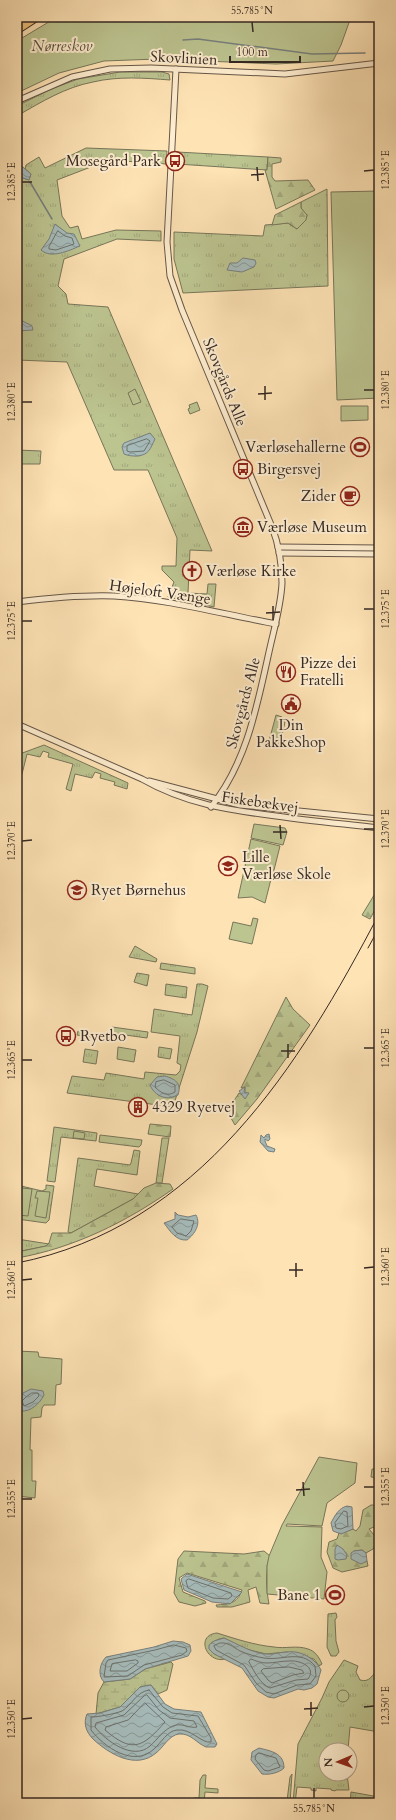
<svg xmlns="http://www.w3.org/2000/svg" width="396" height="1820" font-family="Cardo,serif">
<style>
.grass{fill:url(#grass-tufts);stroke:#78765a}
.forest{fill:url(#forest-firs);stroke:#78765a}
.wetland{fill:url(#wetland-marsh);stroke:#78765a}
.green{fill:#bcc490;stroke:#78765a}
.water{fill:url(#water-waves);stroke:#78807e}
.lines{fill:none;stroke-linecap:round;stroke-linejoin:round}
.shore{stroke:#6d726e;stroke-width:1}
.stream{stroke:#78807e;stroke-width:1.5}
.tertiary-casing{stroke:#665748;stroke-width:7}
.motorway-casing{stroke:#342823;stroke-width:9}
.tertiary{stroke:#feedcf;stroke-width:5}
.motorway{stroke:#efc27a;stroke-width:7}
.tram{stroke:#342823;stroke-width:1}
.ticks{fill:none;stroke:#342823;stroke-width:1.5}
.labels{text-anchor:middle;stroke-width:4;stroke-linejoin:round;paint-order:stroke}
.park-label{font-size:15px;font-style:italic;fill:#564f3e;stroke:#feedcf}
.street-label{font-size:15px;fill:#342823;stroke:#feedcf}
.poi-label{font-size:15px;fill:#342823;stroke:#feedcf;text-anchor:start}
.neatline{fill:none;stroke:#342823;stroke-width:1.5}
.ticks-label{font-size:10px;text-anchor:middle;fill:#342823}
</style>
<defs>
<pattern id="grass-tufts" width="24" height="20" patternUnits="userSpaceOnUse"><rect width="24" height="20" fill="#bcc490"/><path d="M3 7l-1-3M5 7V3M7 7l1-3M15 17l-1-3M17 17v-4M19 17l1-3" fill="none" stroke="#a2a87c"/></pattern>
<pattern id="forest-firs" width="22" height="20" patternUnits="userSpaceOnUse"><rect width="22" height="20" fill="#bcc490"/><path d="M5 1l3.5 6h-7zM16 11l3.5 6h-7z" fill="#a2a87c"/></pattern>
<pattern id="wetland-marsh" width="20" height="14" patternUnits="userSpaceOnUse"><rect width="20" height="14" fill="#bcc490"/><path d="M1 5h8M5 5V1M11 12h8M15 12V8" fill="none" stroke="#a2a87c"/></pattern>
<pattern id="water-waves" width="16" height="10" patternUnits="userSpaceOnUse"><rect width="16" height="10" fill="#a6bbba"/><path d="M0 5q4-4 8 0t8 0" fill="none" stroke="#889897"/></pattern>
</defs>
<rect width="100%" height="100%" fill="#fee3b5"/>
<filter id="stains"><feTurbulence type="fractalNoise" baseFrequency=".005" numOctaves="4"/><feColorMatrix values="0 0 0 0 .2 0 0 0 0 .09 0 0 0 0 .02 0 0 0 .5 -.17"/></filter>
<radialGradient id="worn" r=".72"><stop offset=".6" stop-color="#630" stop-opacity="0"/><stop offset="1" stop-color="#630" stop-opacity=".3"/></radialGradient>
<!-- grass -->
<g class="grass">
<path d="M120 72H162L169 74 170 80C145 78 118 76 93 82 66 87 41 102 17 116V106L51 89 78 79Z"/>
<polygon points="86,148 167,151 166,164 109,160 57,180 62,216 70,228 78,226 82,239 116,230 161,231 161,241 117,239 64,259 58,286 66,294 68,304 108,307 212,551 190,550 188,593 207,594 208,584 216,584 214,607 168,597 174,582 162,570 162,566 176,566 177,538 148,470 114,470 67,362 17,360 17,176 29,180 31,174 25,169 26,165 39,157 45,168"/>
<polygon points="177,152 268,157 267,170 177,164"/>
<polygon points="327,189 328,286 183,293 174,259 174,232 263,236 265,225 288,223 297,229 306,215 301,208 301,202"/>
<polygon points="17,450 41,451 40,464 21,464 19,472 17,473"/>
<polygon points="44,745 128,783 127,789 114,785 115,782 100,778 101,774 95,772 92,778 75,774 71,791 66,789 73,764 48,757 49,753 43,751 40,757 27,754 22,774 17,773 17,755"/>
<polygon points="135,946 157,959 156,962 129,957"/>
<polygon points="161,963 195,968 195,974 160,969"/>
<polygon points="137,973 149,975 147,986 134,982"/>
<polygon points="166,984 187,987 186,998 165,995"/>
<polygon points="197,984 202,984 208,986 197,1032 173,1107 67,1093 72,1076 104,1080 106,1073 144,1079 145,1072 176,1075 180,1071 181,1065 177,1063 180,1036 151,1032 154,1009 192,1015"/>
<polygon points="112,1027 148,1032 147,1038 111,1033"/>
<polygon points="78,1031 104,1034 103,1039 77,1035"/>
<polygon points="118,1047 136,1050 134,1062 117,1059"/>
<polygon points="159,1047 172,1049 170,1059 158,1057"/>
<polygon points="85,1049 98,1051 96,1064 83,1062"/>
<polygon points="54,1127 97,1133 96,1141 61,1137 55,1182 47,1181"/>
<polygon points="100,1135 142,1140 141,1145 139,1147 99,1142"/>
<polygon points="162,1138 169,1138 162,1183 156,1183"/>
<polygon points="134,1150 140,1151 137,1175 97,1169 94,1186 138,1194 133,1199 71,1233 68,1232 78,1158 130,1165 131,1163"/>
<polygon points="17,1185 42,1191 46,1189 46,1185 54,1186 49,1220 46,1223 17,1219"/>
<polygon points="17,1239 49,1244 46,1246 17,1252"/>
<polygon points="336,1613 337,1617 335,1620 336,1641 339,1652 336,1656 331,1656 327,1647 328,1614"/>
<path d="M217 1633C236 1639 254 1645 274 1647 285 1649 297 1645 308 1649 315 1651 319 1657 322 1664L319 1666 314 1659 287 1652 266 1654 242 1648 224 1638 219 1639 211 1643 219 1656 226 1659C206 1664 195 1635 217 1633Z"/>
<path d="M344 1660 358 1666 356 1672 360 1680C371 1683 371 1674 379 1670V1732L350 1727 348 1750H326V1774H347L349 1790H336L335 1791 331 1790V1789L316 1788V1791L311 1790V1788L297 1787 295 1803H293L298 1744 322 1698 329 1682Z"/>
<polygon points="292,1774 290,1803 277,1803 277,1800 287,1801 290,1777"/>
<polygon points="203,1775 206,1775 205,1788 218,1789 218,1793 205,1792 204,1803 194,1803 194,1798 199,1798 200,1780"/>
<polygon points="351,1792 379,1797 379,1801 354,1799 354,1803 350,1803"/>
</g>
<!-- forest -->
<g class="forest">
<polygon points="268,157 281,158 281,162 272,164 272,177 275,181 308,180 315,190 276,209 265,170 267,170"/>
<polygon points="301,202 301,208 307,215 306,220 297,229 288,223 272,225 275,215"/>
<polygon points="379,887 379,902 370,919 362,915"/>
<path d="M286 997 293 1009 310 1025 257 1099 235 1125C223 1105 229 1110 239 1093L242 1095 245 1092V1087L241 1088Z"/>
<polygon points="150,1124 171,1126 170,1137 148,1134"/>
<path d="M156 1183 170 1184 173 1189C126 1222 74 1248 17 1258V1252L46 1246 49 1243 52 1233H71L133 1199 144 1188Z"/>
<polygon points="371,1505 379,1505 379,1528 374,1527 369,1529 379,1541 373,1549 366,1553 362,1550 354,1551 365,1562 367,1561 368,1566 342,1572 333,1568 327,1552 329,1542 337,1539 339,1533 353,1529 356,1531 360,1526 363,1510"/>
<path d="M184 1551 244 1554 264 1551 270 1556C265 1571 266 1588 269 1604L260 1603 256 1587 248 1590 250 1602 232 1607H217L216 1605C229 1604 237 1604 242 1590L187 1573 179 1578 183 1592 205 1601 206 1603 195 1606 179 1602 174 1593 178 1559Z"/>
</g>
<!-- wetland -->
<polygon class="wetland" points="171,1662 173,1664 167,1690 158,1694 151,1685 140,1687 120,1707 96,1714 98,1693 104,1682 130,1679 145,1669"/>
<!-- green -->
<g class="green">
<polygon points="57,17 351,17 341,45 333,61 276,64 157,59 104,61 59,73 17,93 17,41"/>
<polygon points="379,191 379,398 337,400 331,192"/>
<polygon points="135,389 141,402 133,405 128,393"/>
<polygon points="197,402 200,410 190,414 188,409 190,408 189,405"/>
<polygon points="341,406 368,406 368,420 341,421"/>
<polygon points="276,715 282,717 281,721 285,722 280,744 269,741"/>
<polygon points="254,824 285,828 287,832 283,845 251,838"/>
<polygon points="251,839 280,846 273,874 269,873 268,878 271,879 265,903 252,897 238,898"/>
<polygon points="253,918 258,919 252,944 229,939 233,922 251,926"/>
<polygon points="74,1131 85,1133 84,1139 73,1138"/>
<polygon points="22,1188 32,1189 28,1216 18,1215"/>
<polygon points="37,1191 50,1192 46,1218 35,1216 38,1198 35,1198"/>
<polygon points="17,1351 38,1352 39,1357 62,1359 61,1384 56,1385 55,1405 44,1405 42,1408 41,1417 31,1418 30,1450 32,1450 32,1481 36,1481 35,1498 17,1496"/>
<polygon points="319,1457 357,1463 355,1483 327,1503 322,1526 287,1524 286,1526 322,1527 321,1557 327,1572 324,1599 267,1594 267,1566 269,1556 282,1525"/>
<polygon points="372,1469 379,1469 379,1478 371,1477"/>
<circle cx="343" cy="1696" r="6"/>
</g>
<!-- water -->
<g class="water">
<polygon points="17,162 31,174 29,180 17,176"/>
<path d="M55 224 67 233 74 234 80 246C68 251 51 259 41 250L49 239Z"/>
<polygon points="243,258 255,260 256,263 254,267 242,272 227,270 230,263 237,263"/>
<polygon points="17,318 32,326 33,330 17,331"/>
<path d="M150 433 155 439C150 449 149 455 137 456 132 456 129 456 124 454L122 447 124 443Z"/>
<path d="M165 1076C175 1079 182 1083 178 1095 168 1101 155 1097 150 1085L157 1077Z"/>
<polygon points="245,1087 244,1092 249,1093 245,1099 239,1091"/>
<polygon points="269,1134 270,1139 268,1141 265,1139 265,1141 267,1146 275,1149 274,1152 268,1151 260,1142 261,1135 264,1138 266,1135"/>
<path d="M175 1212 178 1215 188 1217 196 1215C201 1224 195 1234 187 1240 176 1241 170 1231 164 1223L175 1219Z"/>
<path d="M31 1389 43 1391 44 1395C40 1403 31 1412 21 1411L19 1408 18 1400 23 1393Z"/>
<path d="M347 1506 352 1507 353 1529 341 1534 333 1531 331 1523C335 1515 339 1508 347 1506Z"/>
<polygon points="337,1545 343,1549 347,1555 346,1559 338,1560 335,1559 335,1549"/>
<polygon points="362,1550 366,1553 367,1561 361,1564 351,1559 351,1553 354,1551"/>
<polygon points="187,1574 242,1592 230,1604 212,1602 184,1590 181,1579"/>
<path d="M224 1638C238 1644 250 1652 265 1654 273 1655 280 1652 287 1652 300 1650 315 1658 321 1670L317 1684 312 1688 304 1690 298 1689 274 1698 268 1697 258 1691 242 1668 214 1654 209 1649V1645L214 1641Z"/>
<path d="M173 1641 183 1642 190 1645 191 1651 188 1656 145 1669 130 1679 104 1682C97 1675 100 1663 106 1657L154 1647Z"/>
<path d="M151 1685 165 1704 174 1709 201 1712 217 1744 215 1747C213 1747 208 1747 206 1747 196 1743 191 1733 179 1734 169 1735 163 1748 156 1753 136 1770 109 1754 93 1739 86 1732 83 1723 87 1714L100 1713 120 1707 140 1687Z"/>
<path d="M259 1748C271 1751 284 1753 284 1768 279 1773 269 1775 262 1774L251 1760 252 1752Z"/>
</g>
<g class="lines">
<!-- shore -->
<g class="shore">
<polygon points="58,231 65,236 72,238 74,244 56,250 49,249 49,247"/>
<polygon points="147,439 150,441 144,451 130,452 127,451 127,446"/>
<path d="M164 1080 175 1085V1092C167 1097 161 1093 155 1087L156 1082Z"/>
<polygon points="181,1219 194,1221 191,1231 186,1236 177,1233 172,1227"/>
<polygon points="32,1393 38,1393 39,1396 33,1402 24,1406 22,1401 26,1397"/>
<polygon points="344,1511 347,1512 348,1526 341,1529 336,1528 335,1523"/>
<polygon points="189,1579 231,1593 232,1596 228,1599 213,1598 188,1588 186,1581"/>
<path d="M220 1643C228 1642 233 1647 240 1651 247 1654 257 1657 264 1658 282 1661 301 1649 315 1666L316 1676 310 1684 297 1685 274 1694 266 1692 256 1683 244 1665 216 1650 214 1646Z"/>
<polygon points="174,1645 186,1648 187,1651 182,1655 144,1665 128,1676 104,1677 106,1663 108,1660 155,1650"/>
<path d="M251 1659C256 1661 261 1663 267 1663 274 1663 281 1661 289 1661 300 1660 317 1667 308 1679L296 1680 270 1688C260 1684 254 1671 249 1662Z"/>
<polygon points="136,1660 138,1661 138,1663 127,1671 110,1671 112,1664"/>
<polygon points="289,1667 302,1670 304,1673 293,1675 272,1683 268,1680 261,1671 263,1669"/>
<path d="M149 1690 163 1707 172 1713 198 1716 211 1738V1742C202 1744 191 1728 177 1730 167 1731 161 1743 154 1749 134 1768 104 1747 91 1730V1717C97 1717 115 1714 122 1711 132 1705 136 1692 149 1690Z"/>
<path d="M147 1695 159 1710 170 1718 194 1721 197 1727C190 1729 181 1722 173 1726 163 1730 158 1739 150 1746 133 1761 106 1741 95 1727L96 1723 124 1715 144 1696Z"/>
<path d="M145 1703 165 1722C143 1747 133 1754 105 1730L106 1727 128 1720Z"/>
<polygon points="259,1753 276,1758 280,1767 268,1771 264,1770 255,1759 256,1755"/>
</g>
<!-- stream -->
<g class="stream">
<polyline points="183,40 198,39 312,54 365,53"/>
<polyline points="30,182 52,219"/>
</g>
<defs>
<g id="tertiary">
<path d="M176 69 167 242 170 276 182 310 272 527C279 545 282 563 282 583 281 606 274 629 269 652 257 706 247 762 211 807"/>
<polyline points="17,101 72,77 110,69 151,68 285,74 379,63"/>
<polyline points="278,547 379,548"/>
<polyline points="279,553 379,554"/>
<path d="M17 602C49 598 81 595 114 596 168 599 222 614 276 624"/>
<path d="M17 724 142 779C186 804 228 810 276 816 310 821 345 824 379 828"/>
<polyline points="149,781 240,805 379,819"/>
</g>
<g id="motorway">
<polyline points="17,18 19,17"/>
<polyline points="17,30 37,17"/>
</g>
</defs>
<!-- tertiary casing -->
<use href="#tertiary" class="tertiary-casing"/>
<!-- motorway casing -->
<use href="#motorway" class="motorway-casing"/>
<!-- tertiary -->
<use href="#tertiary" class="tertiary"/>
<!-- motorway -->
<use href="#motorway" class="motorway"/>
<!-- tram -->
<g class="tram">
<polyline points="368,948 379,928"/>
<path d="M17 1263C199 1227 299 1067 379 914"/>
</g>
</g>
<!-- ticks -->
<path class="ticks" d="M252 22 253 32M257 167 258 181M364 171 374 170M251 175 264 174M22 182H32M265 386V400M364 390H374M258 394 272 393M22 402H32M273 606V620M364 609H374M266 613 280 612M22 621H32M280 825 281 839M364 829H374M273 832H287M22 841 32 840M288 1044V1058M364 1048H374M281 1051H295M22 1060H32M296 1263V1277M364 1268 374 1267M289 1270H303M22 1280 32 1279M303 1482 304 1496M364 1487H374M296 1490 310 1489M22 1499H32M311 1702V1716M364 1707 374 1706M304 1709 318 1708M22 1719 32 1718M314 1788V1798"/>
<!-- icons -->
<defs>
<symbol id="bus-ring" viewBox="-11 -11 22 22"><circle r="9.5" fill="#feedcf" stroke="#8f2418" stroke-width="1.5"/><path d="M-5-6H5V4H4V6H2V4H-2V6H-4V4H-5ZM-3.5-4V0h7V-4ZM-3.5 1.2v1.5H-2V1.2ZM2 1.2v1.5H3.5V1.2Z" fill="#8f2418"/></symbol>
<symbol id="stadium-ring" viewBox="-11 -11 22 22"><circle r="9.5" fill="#feedcf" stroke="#8f2418" stroke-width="1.5"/><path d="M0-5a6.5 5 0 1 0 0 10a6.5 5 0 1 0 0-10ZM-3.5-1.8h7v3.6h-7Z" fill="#8f2418"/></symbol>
<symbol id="cafe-ring" viewBox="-11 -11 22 22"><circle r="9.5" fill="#feedcf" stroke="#8f2418" stroke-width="1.5"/><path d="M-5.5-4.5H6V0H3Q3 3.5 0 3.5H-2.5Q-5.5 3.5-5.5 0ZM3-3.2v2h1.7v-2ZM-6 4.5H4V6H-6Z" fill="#8f2418"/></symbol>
<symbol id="museum-ring" viewBox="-11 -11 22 22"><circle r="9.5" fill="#feedcf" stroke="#8f2418" stroke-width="1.5"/><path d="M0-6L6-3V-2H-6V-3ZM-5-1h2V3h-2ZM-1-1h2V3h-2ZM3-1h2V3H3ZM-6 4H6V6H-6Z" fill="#8f2418"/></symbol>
<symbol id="church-ring" viewBox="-11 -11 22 22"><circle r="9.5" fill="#feedcf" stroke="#8f2418" stroke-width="1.5"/><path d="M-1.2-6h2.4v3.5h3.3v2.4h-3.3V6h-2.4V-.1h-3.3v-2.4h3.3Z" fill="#8f2418"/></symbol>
<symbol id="restaurant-ring" viewBox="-11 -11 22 22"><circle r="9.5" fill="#feedcf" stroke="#8f2418" stroke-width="1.5"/><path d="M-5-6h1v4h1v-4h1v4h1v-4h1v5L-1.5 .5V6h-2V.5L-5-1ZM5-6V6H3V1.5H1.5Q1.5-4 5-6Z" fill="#8f2418"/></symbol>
<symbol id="civic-ring" viewBox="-11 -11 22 22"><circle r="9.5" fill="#feedcf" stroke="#8f2418" stroke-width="1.5"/><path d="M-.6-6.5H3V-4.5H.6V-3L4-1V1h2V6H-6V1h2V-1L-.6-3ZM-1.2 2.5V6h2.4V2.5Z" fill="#8f2418"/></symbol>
<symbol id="school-ring" viewBox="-11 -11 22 22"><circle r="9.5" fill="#feedcf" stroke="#8f2418" stroke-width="1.5"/><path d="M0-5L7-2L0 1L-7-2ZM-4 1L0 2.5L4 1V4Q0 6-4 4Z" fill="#8f2418"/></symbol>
<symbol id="building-ring" viewBox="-11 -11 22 22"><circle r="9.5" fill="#feedcf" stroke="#8f2418" stroke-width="1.5"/><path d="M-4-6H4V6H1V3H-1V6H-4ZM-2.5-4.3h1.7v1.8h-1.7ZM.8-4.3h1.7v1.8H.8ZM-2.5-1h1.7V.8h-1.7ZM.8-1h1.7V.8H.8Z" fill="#8f2418"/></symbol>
</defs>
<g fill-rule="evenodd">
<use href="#bus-ring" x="164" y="150" width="22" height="22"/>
<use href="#stadium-ring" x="349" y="436" width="22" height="22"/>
<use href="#bus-ring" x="232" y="458" width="22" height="22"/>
<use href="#cafe-ring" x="339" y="485" width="22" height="22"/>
<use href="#museum-ring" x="232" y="516" width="22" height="22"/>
<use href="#church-ring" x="181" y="560" width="22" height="22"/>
<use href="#restaurant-ring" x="275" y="661" width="22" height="22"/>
<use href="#civic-ring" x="280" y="693" width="22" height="22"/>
<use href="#school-ring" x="217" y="855" width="22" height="22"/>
<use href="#school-ring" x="66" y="879" width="22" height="22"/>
<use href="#bus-ring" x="55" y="1025" width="22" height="22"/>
<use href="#building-ring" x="127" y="1096" width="22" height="22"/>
<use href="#stadium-ring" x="324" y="1584" width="22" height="22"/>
</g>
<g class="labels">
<!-- park labels -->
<g class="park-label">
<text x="62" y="51">Nørreskov</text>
</g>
<!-- street labels -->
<g class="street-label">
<text transform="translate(184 58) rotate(3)" y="5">Skovlinien</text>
<text transform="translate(225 382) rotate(68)" y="5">Skovgårds Alle</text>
<text transform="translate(160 592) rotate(8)" y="5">Højeloft Vænge</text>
<text transform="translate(243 703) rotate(-75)" y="5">Skovgårds Alle</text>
<text transform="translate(260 802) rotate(8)" y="5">Fiskebækvej</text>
</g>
<!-- poi labels -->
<g class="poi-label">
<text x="161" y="166" text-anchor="end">Mosegård Park</text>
<text x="346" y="452" text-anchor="end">Værløsehallerne</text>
<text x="257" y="474">Birgersvej</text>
<text x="336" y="501" text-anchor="end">Zider</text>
<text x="257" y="532">Værløse Museum</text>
<text x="206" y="576">Værløse Kirke</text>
<text x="300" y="668">Pizze dei<tspan x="300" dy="17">Fratelli</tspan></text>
<text x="291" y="730" text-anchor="middle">Din<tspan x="291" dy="17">PakkeShop</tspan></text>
<text x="242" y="862">Lille<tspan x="242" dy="17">Værløse Skole</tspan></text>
<text x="91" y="895">Ryet Børnehus</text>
<text x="80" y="1041">Ryetbo</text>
<text x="152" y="1112">4329 Ryetvej</text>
<text x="321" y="1600" text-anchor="end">Bane 1</text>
</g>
</g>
<!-- margin -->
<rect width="396" height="1820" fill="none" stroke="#fee3b5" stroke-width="44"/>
<!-- north arrow -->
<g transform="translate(338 1762) rotate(268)"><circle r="19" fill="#feedcf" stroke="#ad9e8a"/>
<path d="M0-3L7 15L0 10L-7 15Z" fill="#8f2418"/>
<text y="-6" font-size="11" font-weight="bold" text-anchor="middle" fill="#342823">N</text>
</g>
<!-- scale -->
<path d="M230 56v6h70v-6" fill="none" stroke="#342823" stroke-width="2"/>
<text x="236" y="56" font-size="12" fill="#342823" stroke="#feedcf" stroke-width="3" paint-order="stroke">100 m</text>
<rect x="22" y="22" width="352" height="1776" class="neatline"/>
<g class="ticks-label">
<text x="252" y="14">55.785°N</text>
<text transform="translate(385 170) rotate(-90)" y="4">12.385°E</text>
<text transform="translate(11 182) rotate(-90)" y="4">12.385°E</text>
<text transform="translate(385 390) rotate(-90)" y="4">12.380°E</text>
<text transform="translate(11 402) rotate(-90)" y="4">12.380°E</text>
<text transform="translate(385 609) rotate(-90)" y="4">12.375°E</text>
<text transform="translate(11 621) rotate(-90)" y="4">12.375°E</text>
<text transform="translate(385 829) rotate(-90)" y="4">12.370°E</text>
<text transform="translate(11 841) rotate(-90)" y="4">12.370°E</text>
<text transform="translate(385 1048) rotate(-90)" y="4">12.365°E</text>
<text transform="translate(11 1060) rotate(-90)" y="4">12.365°E</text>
<text transform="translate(385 1267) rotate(-90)" y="4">12.360°E</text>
<text transform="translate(11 1280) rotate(-90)" y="4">12.360°E</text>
<text transform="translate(385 1487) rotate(-90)" y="4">12.355°E</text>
<text transform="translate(11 1499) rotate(-90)" y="4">12.355°E</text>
<text transform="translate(385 1706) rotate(-90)" y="4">12.350°E</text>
<text transform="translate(11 1719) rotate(-90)" y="4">12.350°E</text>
<text x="314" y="1812">55.785°N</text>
</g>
<rect width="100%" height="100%" filter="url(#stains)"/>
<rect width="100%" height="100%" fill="url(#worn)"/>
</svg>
